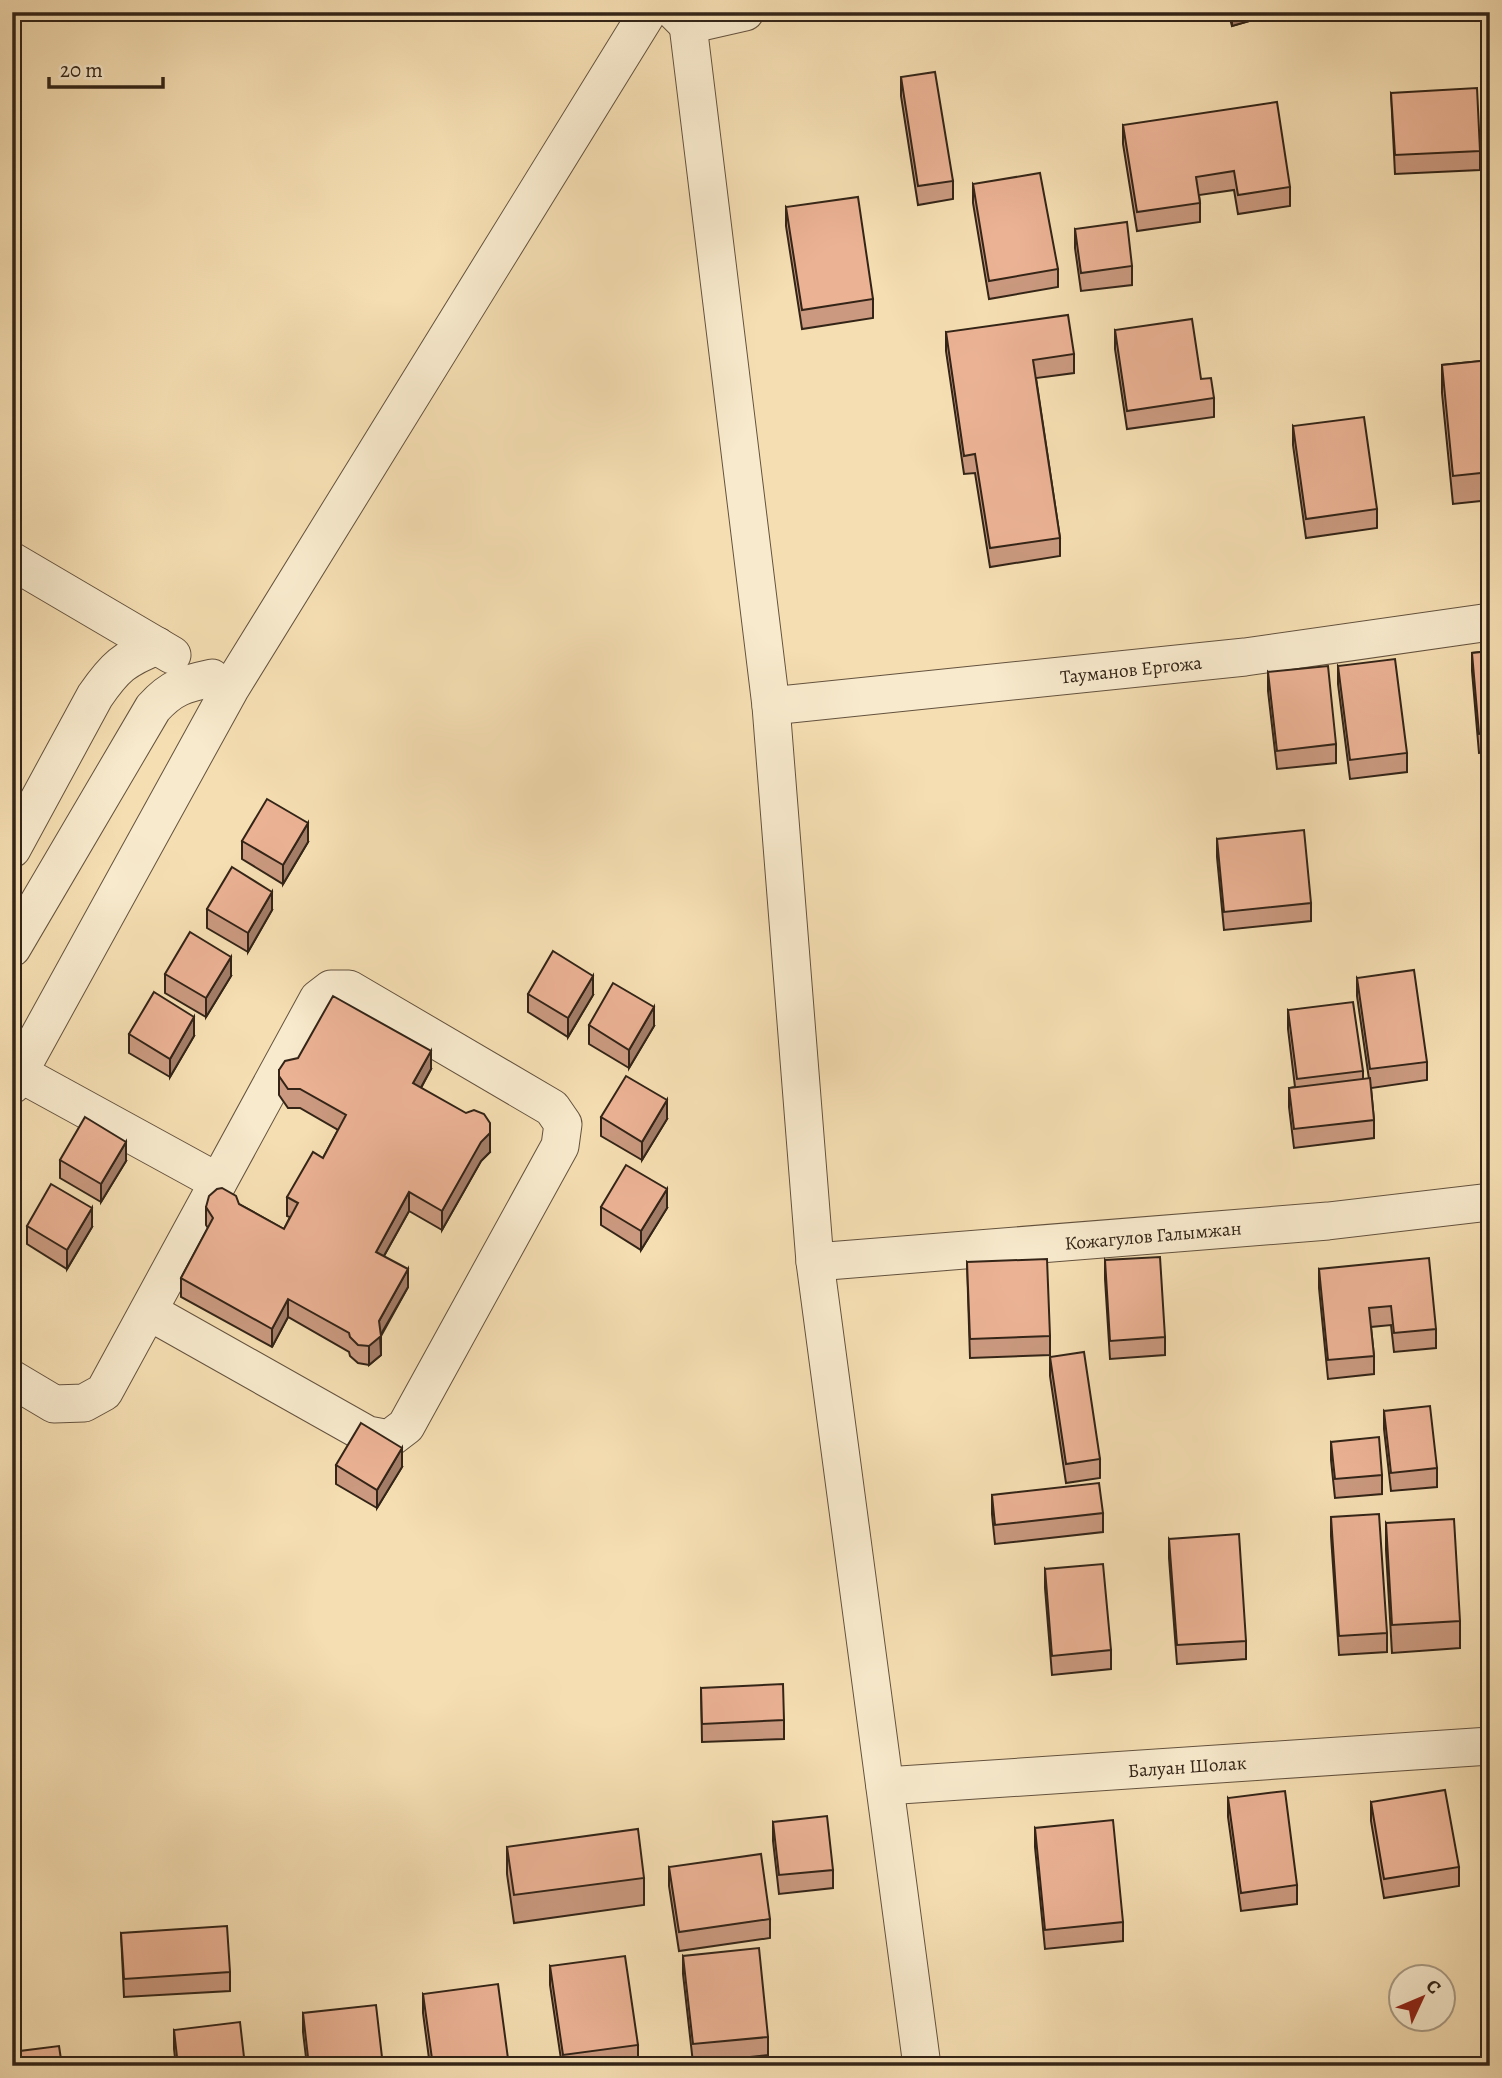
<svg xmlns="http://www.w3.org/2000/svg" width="1502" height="2078" font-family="Alegreya,serif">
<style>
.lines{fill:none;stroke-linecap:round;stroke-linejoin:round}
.minor-casing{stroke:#64523e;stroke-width:39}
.minor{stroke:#f8eacd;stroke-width:37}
.wall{fill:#ca997f;stroke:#332417;stroke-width:2}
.shaded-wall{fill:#a47d68;stroke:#332417;stroke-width:2}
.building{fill:#ebb294;stroke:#332417;stroke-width:2}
.labels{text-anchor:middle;stroke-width:5;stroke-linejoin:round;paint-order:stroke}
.street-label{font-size:19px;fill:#332417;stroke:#f8eacd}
</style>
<rect width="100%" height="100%" fill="#f5deb2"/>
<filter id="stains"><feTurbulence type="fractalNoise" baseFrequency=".00286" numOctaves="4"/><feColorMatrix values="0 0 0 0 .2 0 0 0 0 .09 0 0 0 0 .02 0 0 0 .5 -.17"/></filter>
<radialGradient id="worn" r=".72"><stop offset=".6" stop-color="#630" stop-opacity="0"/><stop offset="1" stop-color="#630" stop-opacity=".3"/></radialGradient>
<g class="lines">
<defs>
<g id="minor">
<polyline points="675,12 688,25 745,12"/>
<polyline points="688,25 771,706 815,1262 922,2066"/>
<polyline points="12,561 172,655"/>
<polyline points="771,706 1245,657 1490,622"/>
<path d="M12 849 95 696C115 667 124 659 157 646"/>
<path d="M12 948 153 708C172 687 184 684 212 678"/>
<polyline points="19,1073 218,1182"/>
<polyline points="12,1085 230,689 648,12"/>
<polyline points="815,1262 1328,1221 1490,1202"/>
<polyline points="12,1379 54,1404 84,1403 104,1392 318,999 331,989 349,989 552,1108 563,1124 560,1146 406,1426 389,1439 368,1435 148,1311"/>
<polyline points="885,1786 1490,1746"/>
</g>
</defs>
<!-- minor casing -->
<use href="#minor" class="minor-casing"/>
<!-- minor -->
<use href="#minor" class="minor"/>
</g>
<!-- wall -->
<g class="wall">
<polygon points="1228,12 1281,12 1232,26"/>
<polygon points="901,77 953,181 953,199 918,205 901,96"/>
<polygon points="1481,77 1490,77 1490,218 1487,218 1481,105"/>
<polygon points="1391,93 1480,151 1480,170 1395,174"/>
<polygon points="1123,125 1290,187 1290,206 1238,214 1234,190 1199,195 1200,203 1200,222 1137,231 1123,144"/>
<polygon points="973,184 1058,269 1058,287 989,299 973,203"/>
<polygon points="786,207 873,299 873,318 802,329 786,226"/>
<polygon points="1075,229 1132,266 1132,285 1081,291 1075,248"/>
<polygon points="1115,330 1201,379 1214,398 1214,417 1127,429 1115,349"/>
<polygon points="946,332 1074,354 1074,373 1036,378 1060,538 1060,556 990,567 975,473 964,474 946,351"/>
<polygon points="1490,360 1490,500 1453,504 1442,393 1442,365"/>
<polygon points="1293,426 1377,509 1377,528 1306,538 1293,445"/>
<polygon points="1490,651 1490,752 1479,753 1472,671 1472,653"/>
<polygon points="1338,666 1407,753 1407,772 1350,779 1338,684"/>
<polygon points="1268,672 1336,744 1336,763 1277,769 1268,691"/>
<polygon points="1217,839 1311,903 1311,921 1224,930 1217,857"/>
<polygon points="242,841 308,842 283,884 242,859"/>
<polygon points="207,909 272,910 248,952 207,928"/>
<polygon points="165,974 231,976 206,1017 165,993"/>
<polygon points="1357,978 1427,1062 1427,1080 1371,1088 1374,1120 1374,1138 1294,1148 1289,1107 1289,1088 1295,1087 1288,1029 1288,1010 1363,1071 1363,1079 1369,1079 1357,996"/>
<polygon points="528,994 593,995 568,1037 528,1012"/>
<polygon points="589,1025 654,1026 629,1068 589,1044"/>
<polygon points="129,1034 194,1036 170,1077 129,1053"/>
<polygon points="431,1069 421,1088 490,1152 481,1161 442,1230 409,1211 384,1256 408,1287 381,1336 381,1355 369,1365 358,1363 350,1356 349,1352 288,1317 272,1347 181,1297 181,1278 208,1228 206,1225 206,1207 239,1204 284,1229 290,1217 287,1216 287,1197 323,1158 338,1130 300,1108 288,1108 279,1095 279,1070"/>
<polygon points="601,1117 667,1119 642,1160 601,1136"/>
<polygon points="60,1160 126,1161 101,1202 60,1178"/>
<polygon points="601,1207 667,1208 641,1250 601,1225"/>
<polygon points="27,1226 92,1227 67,1269 27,1244"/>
<polygon points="1105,1260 1165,1337 1165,1355 1110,1359 1105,1279"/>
<polygon points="967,1262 1050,1336 1050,1355 970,1358"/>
<polygon points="1319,1269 1436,1329 1436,1348 1394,1352 1391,1325 1371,1327 1374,1356 1374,1374 1328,1379 1319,1288"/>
<polygon points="1050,1357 1100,1459 1100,1478 1066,1483 1050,1376"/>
<polygon points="1384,1411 1437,1468 1437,1487 1391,1491 1384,1429"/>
<polygon points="1331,1442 1382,1475 1382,1494 1335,1498 1331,1460"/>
<polygon points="336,1465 402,1467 377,1508 336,1484"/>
<polygon points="992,1495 1103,1513 1103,1532 995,1544 992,1514"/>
<polygon points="1331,1517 1387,1633 1387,1652 1339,1655 1331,1536"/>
<polygon points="1386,1523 1460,1621 1460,1648 1392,1653 1386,1550"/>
<polygon points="1169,1539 1246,1641 1246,1659 1177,1664 1169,1558"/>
<polygon points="1045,1569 1111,1650 1111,1669 1052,1675 1045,1588"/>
<polygon points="701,1688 784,1720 784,1739 702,1742"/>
<polygon points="1228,1798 1297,1885 1297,1904 1241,1911 1228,1817"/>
<polygon points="1371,1802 1459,1867 1459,1886 1384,1898 1371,1821"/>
<polygon points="773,1822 833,1870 833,1888 779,1894 773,1841"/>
<polygon points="1035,1828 1123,1922 1123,1941 1045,1949 1035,1847"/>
<polygon points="507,1847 644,1878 644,1905 514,1923 507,1874"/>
<polygon points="669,1867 770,1919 770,1938 679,1951 669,1886"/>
<polygon points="121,1933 230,1972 230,1991 124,1997"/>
<polygon points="683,1956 768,2037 768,2055 693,2063 683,1974"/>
<polygon points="550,1966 638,2045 638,2063 621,2066 562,2066 550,1985"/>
<polygon points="423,1994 509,2066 430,2066 423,2013"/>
<polygon points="303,2013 383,2066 307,2066 303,2032"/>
<polygon points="174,2030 245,2066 176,2066 174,2049"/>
</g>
<!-- shaded-wall -->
<g class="shaded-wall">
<polygon points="1232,12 1281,12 1232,26"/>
<polygon points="308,823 308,842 283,884 283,865"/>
<polygon points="272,892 272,910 248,952 248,933"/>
<polygon points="231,957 231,976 206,1017 206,998"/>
<polygon points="593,976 593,995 568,1037 568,1018"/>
<polygon points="654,1007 654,1026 629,1068 629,1050"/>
<polygon points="194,1017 194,1036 170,1077 170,1059"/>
<polygon points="431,1051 431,1069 413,1102 413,1083"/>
<polygon points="667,1100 667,1119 642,1160 642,1142"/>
<polygon points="490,1123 490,1152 481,1161 442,1230 442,1211"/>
<polygon points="126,1142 126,1161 101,1202 101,1184"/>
<polygon points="667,1189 667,1208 641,1250 641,1231"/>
<polygon points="409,1192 409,1211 376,1270 376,1252"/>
<polygon points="92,1208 92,1227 67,1269 67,1250"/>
<polygon points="408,1269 408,1287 380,1336 381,1355 369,1365 369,1346 379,1321"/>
<polygon points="288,1299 288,1317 272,1347 272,1329"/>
<polygon points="402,1448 402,1467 377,1508 377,1490"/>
</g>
<!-- building -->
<g class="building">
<polygon points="935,72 953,181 918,186 901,77"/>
<polygon points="1481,77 1490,77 1490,190 1487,190"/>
<polygon points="1477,88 1480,151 1395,155 1391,93"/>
<polygon points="1277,102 1290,187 1238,195 1234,171 1196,177 1200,203 1137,212 1123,125"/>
<polygon points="1040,173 1058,269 989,281 973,184"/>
<polygon points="858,197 873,299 802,310 786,207"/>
<polygon points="1127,222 1132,266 1081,273 1075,229"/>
<polygon points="1068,315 1074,354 1033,360 1060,538 990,548 975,454 964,456 946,332"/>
<polygon points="1192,319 1201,379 1211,378 1214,398 1127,411 1115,330"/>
<polygon points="1490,360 1490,472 1453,476 1442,365"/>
<polygon points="1364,417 1377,509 1306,519 1293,426"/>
<polygon points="1490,651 1490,733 1479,734 1472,653"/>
<polygon points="1395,659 1407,753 1350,760 1338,666"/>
<polygon points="1328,666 1336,744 1277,751 1268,672"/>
<polygon points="267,799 308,823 283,865 242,841"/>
<polygon points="1304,830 1311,903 1224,912 1217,839"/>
<polygon points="232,867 272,892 248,933 207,909"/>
<polygon points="190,932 231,957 206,998 165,974"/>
<polygon points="553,951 593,976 568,1018 528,994"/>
<polygon points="1414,970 1427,1062 1370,1069 1357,978"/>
<polygon points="613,983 654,1007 629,1050 589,1025"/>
<polygon points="154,992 194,1017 170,1059 129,1034"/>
<polygon points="333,996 431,1051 413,1083 466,1113 474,1110 484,1114 490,1123 490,1133 481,1142 442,1211 409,1192 376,1252 408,1269 379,1321 381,1336 369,1346 358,1345 350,1337 349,1333 288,1299 272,1329 181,1278 213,1218 206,1207 209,1196 217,1189 222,1188 236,1196 239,1204 284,1229 298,1203 287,1197 313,1152 323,1158 346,1115 300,1089 288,1089 279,1076 279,1070 285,1061 298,1058"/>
<polygon points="1353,1002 1363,1071 1297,1079 1288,1010"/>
<polygon points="626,1076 667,1100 642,1142 601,1117"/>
<polygon points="1370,1078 1374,1120 1294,1129 1289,1088"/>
<polygon points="85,1117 126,1142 101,1184 60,1160"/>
<polygon points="626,1165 667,1189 641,1231 601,1207"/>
<polygon points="51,1184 92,1208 67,1250 27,1226"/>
<polygon points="1160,1257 1165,1337 1110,1341 1105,1260"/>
<polygon points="1429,1258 1436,1329 1394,1333 1391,1306 1369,1308 1374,1356 1328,1360 1319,1269"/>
<polygon points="1047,1259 1050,1336 970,1339 967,1262"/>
<polygon points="1084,1352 1100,1459 1066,1464 1050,1357"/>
<polygon points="1430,1406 1437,1468 1391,1473 1384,1411"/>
<polygon points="361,1423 402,1448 377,1490 336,1465"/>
<polygon points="1379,1437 1382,1475 1335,1479 1331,1442"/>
<polygon points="1099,1483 1103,1513 995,1525 992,1495"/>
<polygon points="1379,1514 1387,1633 1339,1636 1331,1517"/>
<polygon points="1454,1519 1460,1621 1392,1625 1386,1523"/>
<polygon points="1239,1534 1246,1641 1177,1645 1169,1539"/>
<polygon points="1103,1564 1111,1650 1052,1656 1045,1569"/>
<polygon points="783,1684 784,1720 702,1724 701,1688"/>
<polygon points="1445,1790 1459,1867 1384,1879 1371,1802"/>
<polygon points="1285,1791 1297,1885 1241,1893 1228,1798"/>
<polygon points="827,1816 833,1870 779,1875 773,1822"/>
<polygon points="1113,1820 1123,1922 1045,1930 1035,1828"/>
<polygon points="638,1829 644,1878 514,1895 507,1847"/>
<polygon points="761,1854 770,1919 679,1932 669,1867"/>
<polygon points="227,1926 230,1972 124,1979 121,1933"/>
<polygon points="759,1948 768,2037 693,2044 683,1956"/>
<polygon points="625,1956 638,2045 563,2055 550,1966"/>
<polygon points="498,1984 509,2066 433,2066 423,1994"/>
<polygon points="376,2005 383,2066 309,2066 303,2013"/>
<polygon points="240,2022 245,2066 178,2066 174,2030"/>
<polygon points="59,2046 62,2066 12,2066 12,2052"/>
</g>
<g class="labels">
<!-- street labels -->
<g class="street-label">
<text transform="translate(1131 669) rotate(-6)" y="7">Тауманов Ергожа</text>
<text transform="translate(1153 1235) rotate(-5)" y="7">Кожагулов Галымжан</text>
<text transform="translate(1187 1766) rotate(-4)" y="7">Балуан Шолак</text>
</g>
</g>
<!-- margin -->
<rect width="1502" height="2078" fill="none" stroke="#f5deb2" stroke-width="42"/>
<rect x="14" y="14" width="1474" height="2050" fill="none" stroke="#332417" stroke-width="3.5"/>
<rect x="21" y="21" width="1460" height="2036" fill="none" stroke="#332417" stroke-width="2"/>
<!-- north arrow -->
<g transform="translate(1422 1998) rotate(46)"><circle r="33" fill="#f8eacd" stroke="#a99b84" stroke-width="2"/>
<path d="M0-5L12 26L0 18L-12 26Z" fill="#8f2418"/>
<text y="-10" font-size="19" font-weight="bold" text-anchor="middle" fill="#332417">С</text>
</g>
<!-- scale -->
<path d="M49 77v10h114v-10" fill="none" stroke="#332417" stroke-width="3.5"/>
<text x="60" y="77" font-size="21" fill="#332417" stroke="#f8eacd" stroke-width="5" paint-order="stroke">20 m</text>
<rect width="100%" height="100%" filter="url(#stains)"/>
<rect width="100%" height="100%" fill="url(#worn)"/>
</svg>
